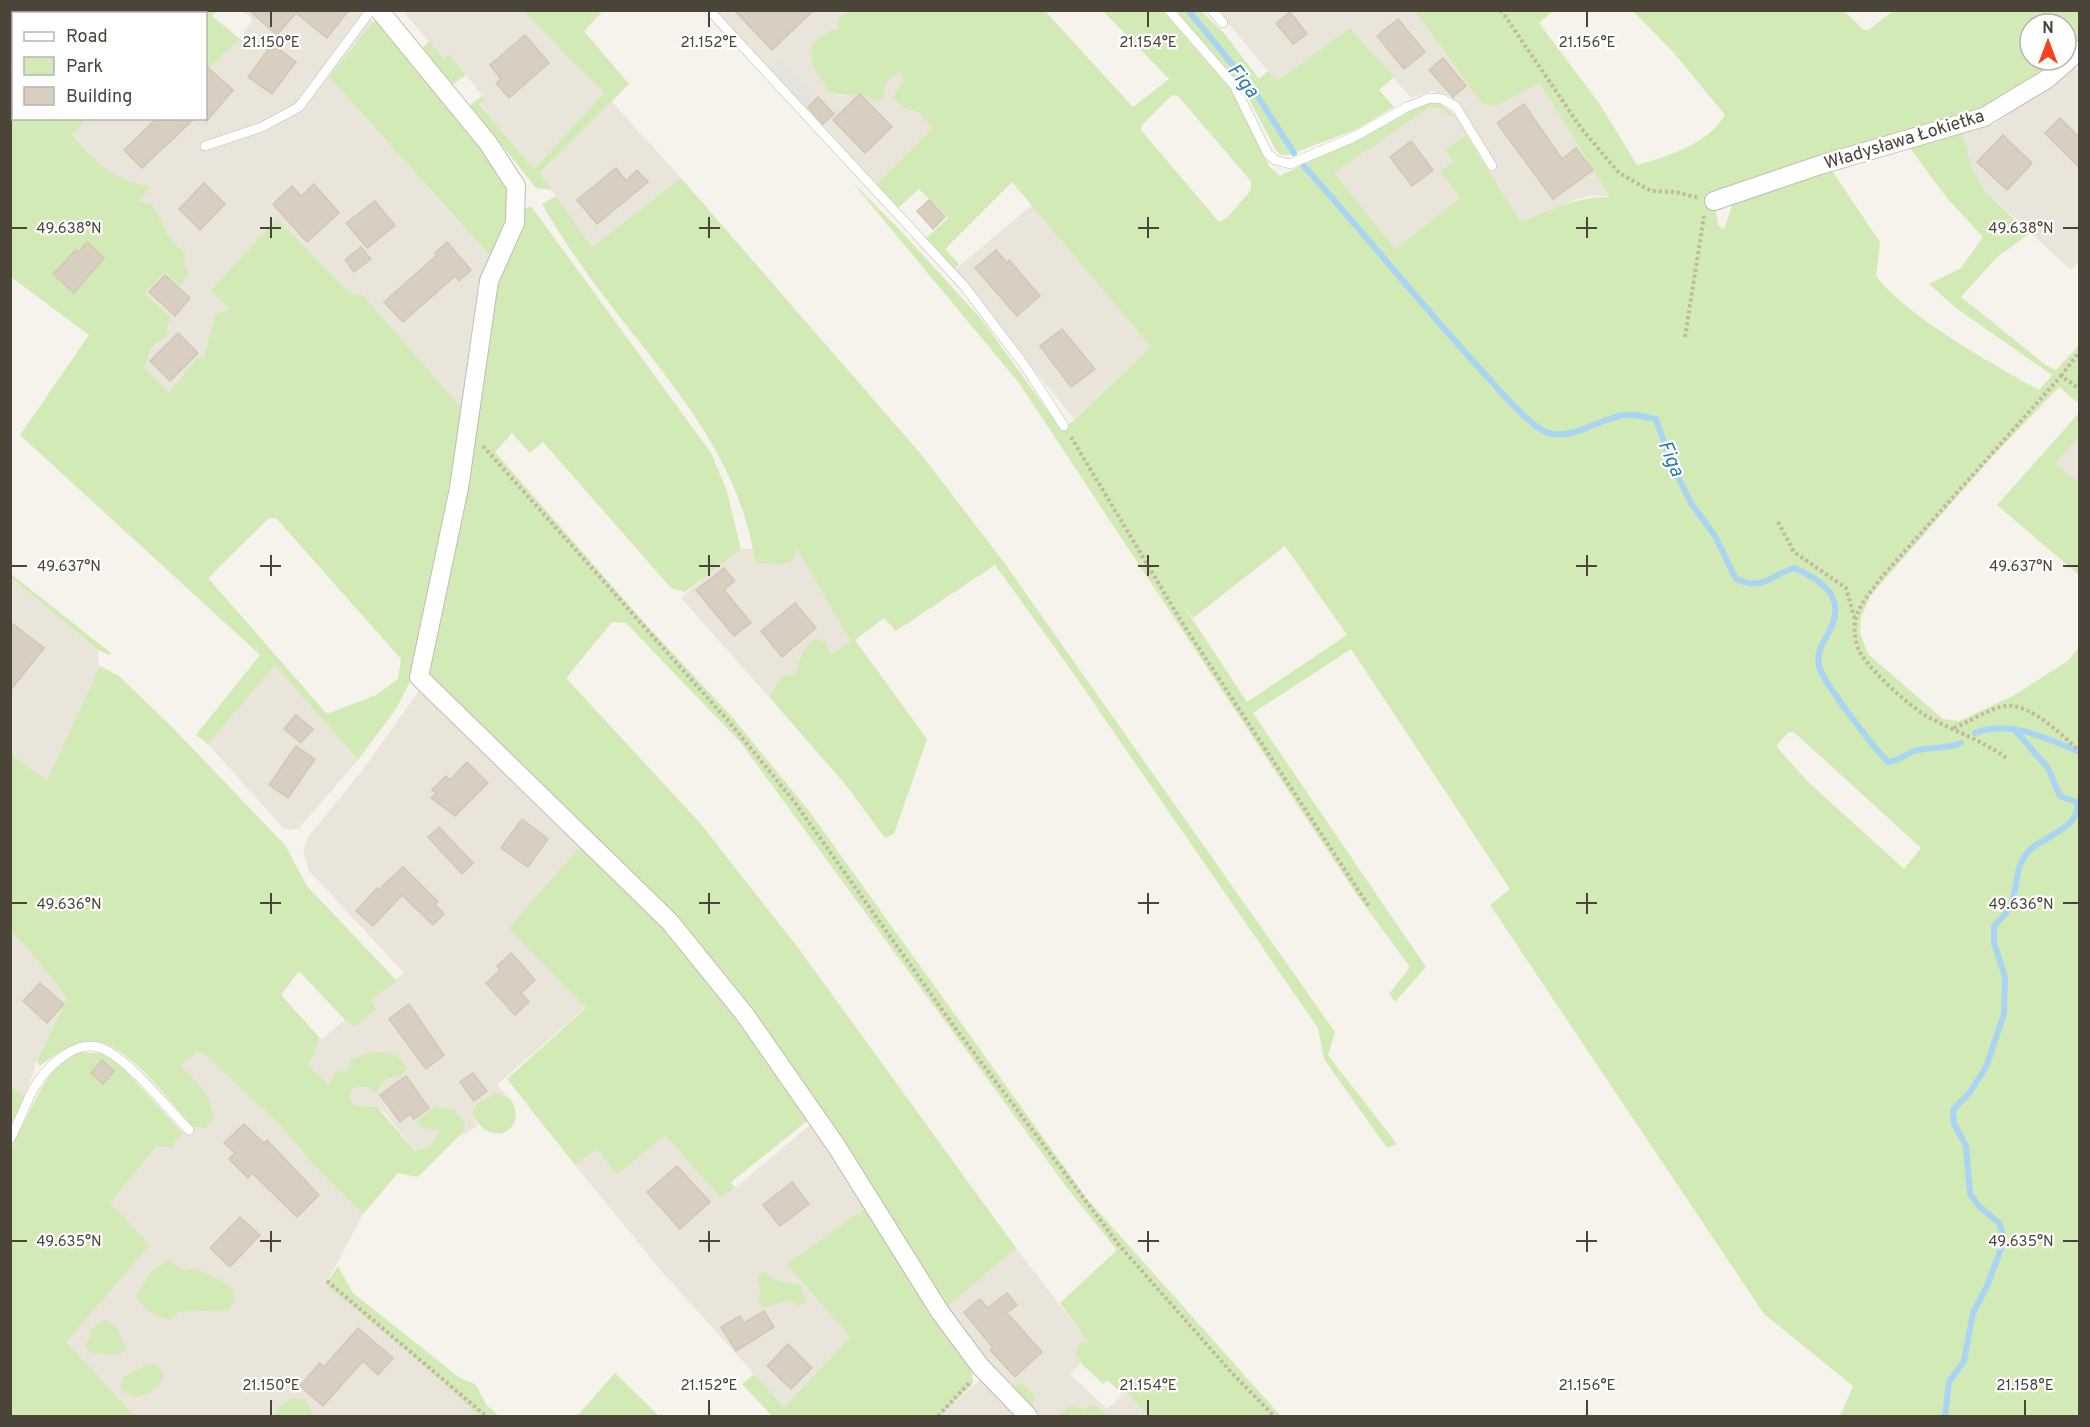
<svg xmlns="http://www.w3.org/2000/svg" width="2090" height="1427" font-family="Overpass,sans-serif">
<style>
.residential{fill:#eae5da}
.green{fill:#d2eab5;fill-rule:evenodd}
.parking{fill:#e5e3e0}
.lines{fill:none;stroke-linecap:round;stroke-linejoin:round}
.stream{stroke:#a9d4f2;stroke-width:6}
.building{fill:#d8cfc1;stroke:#d3c7b4;stroke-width:1.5}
.service-casing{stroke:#c2bbae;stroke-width:10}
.minor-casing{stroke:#c2bbae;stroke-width:20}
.path{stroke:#c4b79f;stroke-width:4;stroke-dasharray:3 3;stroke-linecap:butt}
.service{stroke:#fff;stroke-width:9}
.minor{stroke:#fff;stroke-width:18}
.ticks{fill:none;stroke:#4b4439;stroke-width:2}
.labels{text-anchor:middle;stroke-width:4.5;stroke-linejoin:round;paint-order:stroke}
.street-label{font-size:18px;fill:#4b4439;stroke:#fff}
.water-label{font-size:20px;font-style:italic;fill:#2e7ab2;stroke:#fff}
.ticks-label{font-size:15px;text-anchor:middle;fill:#4b4439;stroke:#fff;stroke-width:4.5;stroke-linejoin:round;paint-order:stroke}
</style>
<rect width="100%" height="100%" fill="#f6f3ec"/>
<!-- residential -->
<g class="residential">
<polygon points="242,11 360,11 373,22 329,77 489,256 471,332 461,409 362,294 351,294 277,219 211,291 231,310 205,357 183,374 169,392 143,366 147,363 150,347 158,344 170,316 145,294 165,272 180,285 183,262 187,256 138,201 150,187 120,180 95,160 72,133 87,119 206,118 206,71 240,39 253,19"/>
<polygon points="403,11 523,11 605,93 534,169 479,103 485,99 449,54 444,59"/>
<polygon points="713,11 851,11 834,30 821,79 829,93 841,96 860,92 877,101 884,86 898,72 903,74 905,108 918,112 933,128 874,187"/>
<polygon points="1218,11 1415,11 1482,104 1496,106 1540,82 1611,197 1594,195 1578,199 1521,222 1466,135 1446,150 1454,161 1460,198 1396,249 1334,173 1429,108 1443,109 1450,117 1461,110 1449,96 1432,91 1411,98 1350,28 1277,82"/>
<polygon points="2075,67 2079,72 2080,261 2071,270 1985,191 1972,168 1961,127 1972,124 1993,125"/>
<polygon points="610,100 681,178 592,247 540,174"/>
<polygon points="1032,205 1151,347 1074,419 953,271"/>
<polygon points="2079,437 2079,484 2055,463"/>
<polygon points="796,546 851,642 830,654 803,656 796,673 782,677 769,697 681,598 709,573 741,549"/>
<polygon points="10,578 98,650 99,674 47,782 11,753"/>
<polygon points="275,664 358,760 299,828 290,830 282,827 208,744"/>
<polygon points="423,685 581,846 508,928 586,1007 497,1085 510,1098 505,1095 472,1113 478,1126 457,1138 463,1132 440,1130 437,1140 428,1149 415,1151 385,1113 377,1107 354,1105 349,1098 353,1088 382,1086 385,1079 395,1077 348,1072 329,1086 307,1064 314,1056 319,1037 322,1039 345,1020 355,1027 369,1000 404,973 309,871 303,851 308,837 361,772"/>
<polygon points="10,933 27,948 67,998 36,1063 25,1097 11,1086"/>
<polygon points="197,1052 204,1054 282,1127 317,1169 363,1214 326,1284 419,1361 479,1416 135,1416 65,1342 149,1245 110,1203 156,1147 172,1147 183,1133 193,1127 205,1128 200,1085 180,1066"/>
<polygon points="812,1123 867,1207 804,1284 851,1336 784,1407 663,1273 575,1165 597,1149 617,1175 665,1135 732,1191"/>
<polygon points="1016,1248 1089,1343 1079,1359 1081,1363 1070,1374 1107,1409 1126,1391 1148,1416 940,1416 991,1370 945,1309"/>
</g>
<!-- green -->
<g class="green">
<path d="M10 11H217L212 16 240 39 206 71V14H14V118L87 119 72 134C100 166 108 177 151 187L138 201 153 205 168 235 187 256 183 262 189 273 180 286 165 272 145 294 170 316 166 337 150 348 147 363 143 366 169 392 197 358 204 357 216 313 231 310 210 291 277 219 351 294H362L464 411 410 682 396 709 358 760 275 665 208 744 196 735 260 655 20 435 89 335 11 277ZM87 243 104 258 74 293 54 274 76 250 79 252ZM269 518 277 519 401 659 398 679 376 695 327 714 208 578Z"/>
<polygon points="523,11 603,11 584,31 629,84 540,173 552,190 536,188 470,105 482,96 485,99 479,104 534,169 604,93"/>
<path d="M851 11H1045L1133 107 1169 79 1103 11H1163L1230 88 1270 167 1280 176 1420 105C1435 100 1444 104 1454 115L1450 117 1443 109 1429 108 1334 173 1396 249 1460 198 1440 171 1454 161 1445 150 1466 135 1521 222C1554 209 1575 197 1610 197L1540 83 1496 106 1482 104 1415 11H1553L1539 23 1599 103 1637 165C1667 157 1709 143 1725 115L1673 52 1633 11H1844L1864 30 1870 29 1893 11H2079V45L2066 54V24H2030V60H2057L1987 106 1713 193 1718 225 1724 229 1734 200 1830 168 1880 242 1876 276C1905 315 1995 366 2039 390L2052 375 1956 308 1929 284 1961 268 1983 237 1947 198 1907 144 1961 127 1972 168 1985 191 2029 234 1997 257 1961 297 2047 366 2056 370 2079 345V404L2059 387 1990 459 1871 595 1861 617 1860 633 1868 654 1943 719 1959 721 2013 696 2069 660 2079 647V1416H1840L1853 1386 1764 1314 1490 905 1510 889 1351 649 1253 713 1426 967 1395 1002 1389 994 1410 967 1357 895 1019 383 852 182 898 228 983 321 1062 431 1151 347 1012 182 945 249 959 264 953 271 924 240 948 218 919 189 896 210 874 187 933 128 918 112 905 108 892 98 902 83 903 74 898 72 884 86V97L877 102C856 89 851 98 829 93L812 64 811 47 818 38 837 28 840 16ZM1172 95 1178 96 1251 181V190L1227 218 1219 222 1141 130 1142 125ZM1285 546 1347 635 1247 702 1183 605 1193 618ZM1789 732 1795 733 1921 848 1904 869 1807 781 1776 746Z"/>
<polygon points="1176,11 1201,11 1224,33 1259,79 1268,71 1277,81 1350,28 1394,77 1379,90 1394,107 1355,130 1288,155 1281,155 1276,150 1243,88"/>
<polygon points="378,18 498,163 509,193 506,225 478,294 489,255 329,77 373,22"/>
<polygon points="429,41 444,59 449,54 466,75 453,84 422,49"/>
<path d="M681 178 920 453 1003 561 1335 1032 1328 1055 1397 1144 1387 1148 1324 1059 1318 1028 1064 660 995 565 896 631 884 618 855 640 927 739 894 834 885 838 845 784 769 697 782 677 796 673C798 661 805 644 816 639L827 642 830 654 851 642 796 547 794 560 779 565 755 562C738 441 645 358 579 262 566 244 554 224 542 204L556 196 592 247Z"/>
<polygon points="531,206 711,453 726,488 741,549 685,592 671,588 543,442 530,453 512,433 495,452 642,620 733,718 809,811 1088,1200 1281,1416 1148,1416 1126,1391 1122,1394 1107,1380 1103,1384 1081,1363 1075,1352 1079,1344 1088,1342 1060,1303 1117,1250 1068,1189 741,743 626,623 612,622 566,678 700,823 799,949 1016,1248 945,1309 751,1015 441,690 427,669 483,329 521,211"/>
<polygon points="2079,413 2079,437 2056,463 2079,484 2079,575 1997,505"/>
<polygon points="10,574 11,574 111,653 109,655 98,650 11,578"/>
<path d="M100 666 119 676 171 726 285 845 307 886 397 981 370 1000 376 1009 355 1027 345 1020 299 971 281 995 319 1037 314 1056 307 1064 329 1085 334 1072 348 1071 351 1060C372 1050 395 1046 407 1068L402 1075 386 1079 375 1093 366 1087 353 1088 349 1098 354 1105 377 1107 415 1151C430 1148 435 1144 440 1130L421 1128 416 1121 436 1106 454 1110 465 1122 463 1132 418 1177 398 1173 363 1214 317 1169 282 1127 204 1054 197 1052 180 1066C198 1083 212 1093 213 1119L205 1128 193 1127C168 1100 127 1040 89 1041 72 1042 53 1056 40 1066L37 1061 67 998 27 948 11 933 10 753 47 781Z"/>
<polygon points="581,846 669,931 726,998 810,1119 731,1182 735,1188 720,1197 665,1135 617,1175 597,1149 575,1165 507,1079 586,1008 508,928"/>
<polygon points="80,1052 105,1054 126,1071 183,1133 172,1147 156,1147 110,1203 150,1245 66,1342 135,1416 11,1416 10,1150 41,1089 52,1072 68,1058"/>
<polygon points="11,1086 25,1097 11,1124"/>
<path d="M496 1093 510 1098C531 1129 490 1152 472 1113L477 1104Z"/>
<polygon points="867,1207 970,1358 973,1384 940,1416 772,1416 742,1384 754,1374 784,1407 850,1337 787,1264"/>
<path d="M169 1260 185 1271 194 1268C207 1274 223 1280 233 1289L234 1302 229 1310 180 1312 168 1320 147 1311 136 1297 151 1271Z"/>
<polygon points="338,1266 353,1293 460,1378 475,1384 487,1406 499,1416 479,1416 419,1361 326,1285"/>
<polygon points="765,1271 774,1280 801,1285 806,1303 798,1305 788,1300 765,1308 759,1304 760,1287 757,1276"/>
<polygon points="105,1320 116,1326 126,1349 119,1355 91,1353 85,1347 94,1327"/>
<polygon points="156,1363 163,1372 162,1382 149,1393 134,1397 121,1390 122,1378 144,1366"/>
<polygon points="615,1373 659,1416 577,1416"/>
<polygon points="1019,1383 1025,1385 1035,1397 1033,1406 1024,1406 1010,1390 1012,1385"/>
<polygon points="293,1398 305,1399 314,1416 274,1416 280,1405"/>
<polygon points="1093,1404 1108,1416 1055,1416 1071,1406 1085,1409"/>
</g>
<!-- parking -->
<polygon class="parking" points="782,60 815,97 804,108 770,71"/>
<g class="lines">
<!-- stream -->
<g class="stream">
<polyline points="1188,10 1255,92 1294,153"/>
<path d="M1303 165C1367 236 1427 312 1492 382 1505 396 1529 425 1546 432 1572 442 1598 418 1625 415 1634 414 1646 417 1656 419L1672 465 1691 503 1715 536 1736 579C1765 591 1768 576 1794 568 1824 581 1847 598 1829 632 1823 643 1816 652 1819 666 1821 680 1876 750 1888 762 1899 761 1904 755 1914 751 1930 746 1945 750 1961 743"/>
<path d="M1975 733C2010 719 2047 739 2080 752"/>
<path d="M1945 1416 1949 1382 1964 1361 1973 1313 1987 1286 2004 1241 2000 1224 1979 1206 1970 1194 1966 1146 1954 1124 1953 1110 1970 1092 1986 1067 2004 1014 2005 977 1994 943V926C1999 920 2006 915 2009 908 2020 888 2012 866 2031 849 2046 835 2081 828 2077 802L2060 796 2048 768 2014 729"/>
</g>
</g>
<!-- building -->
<g class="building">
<polygon points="249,10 349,10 327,38 296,13 277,35"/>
<polygon points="734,10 814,10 772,50"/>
<polygon points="1290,12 1307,34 1293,44 1276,23"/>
<polygon points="1398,19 1425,52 1404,69 1377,36"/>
<polygon points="525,35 549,63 509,98 496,83 501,79 490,65"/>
<polygon points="272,44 296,62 272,94 248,77"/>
<polygon points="1443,58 1466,86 1453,97 1429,70"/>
<polygon points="206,66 233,90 206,122"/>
<polygon points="860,94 892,127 865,153 833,120"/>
<polygon points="818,97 834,114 823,124 808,107"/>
<polygon points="1524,104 1562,159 1576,148 1593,170 1553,199 1497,123"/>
<polygon points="157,118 195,118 142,168 124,150"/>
<polygon points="2060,118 2079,137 2079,167 2045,133"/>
<polygon points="2003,135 2032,163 2007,190 1977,162"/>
<polygon points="1411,141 1433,170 1412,186 1390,157"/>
<polygon points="616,168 626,181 637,170 648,182 597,224 577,200"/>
<polygon points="204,183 225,204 200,230 179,209"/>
<polygon points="314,184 339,213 307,242 273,204 292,186 301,196"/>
<polygon points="929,200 945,217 933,229 917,211"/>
<polygon points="375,201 395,226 367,248 346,223"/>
<polygon points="87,242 104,258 74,293 53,274 76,250 79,252"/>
<polygon points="447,242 471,270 459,281 455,276 403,322 384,302 437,255 435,253"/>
<polygon points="361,247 371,259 354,272 345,260"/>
<polygon points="996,250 1007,263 1009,260 1040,296 1017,316 975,268"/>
<polygon points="165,275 190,298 175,316 149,292"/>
<polygon points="1062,329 1095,369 1071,387 1040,346"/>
<polygon points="178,333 198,353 170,381 150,361"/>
<polygon points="724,568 735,581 724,590 751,623 734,636 696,590"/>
<polygon points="795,603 816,628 782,657 761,631"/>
<polygon points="10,622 44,648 10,691"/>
<polygon points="296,715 313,729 301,743 284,729"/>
<polygon points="296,746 315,759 288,798 269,785"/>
<polygon points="467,762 488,783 455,816 431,798 436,793 432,790 446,776 450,780"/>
<polygon points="522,819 548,839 528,867 501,848"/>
<polygon points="439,827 473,863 462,874 428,837"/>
<polygon points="403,867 438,902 435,904 444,914 433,925 402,895 373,926 356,911 377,888 378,890"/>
<polygon points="511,953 535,980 521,993 529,1002 515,1015 486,983 500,970 497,966"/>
<polygon points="40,983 64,1004 47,1023 23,1001"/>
<polygon points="409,1004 444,1055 426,1069 389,1019"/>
<polygon points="102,1060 114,1071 103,1084 91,1073"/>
<polygon points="473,1073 487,1091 474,1101 460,1082"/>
<polygon points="406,1076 429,1108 414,1119 410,1114 400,1122 380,1095"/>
<polygon points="244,1124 264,1143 267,1140 319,1195 297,1217 252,1173 248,1178 229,1159 235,1153 224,1143"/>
<polygon points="677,1166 710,1202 680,1229 647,1192"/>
<polygon points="792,1182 809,1204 780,1226 763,1205"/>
<polygon points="240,1217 260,1235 230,1267 210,1248"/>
<polygon points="1007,1293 1017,1305 1007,1313 1042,1352 1015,1377 990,1350 993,1348 964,1312 980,1299 988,1308"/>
<polygon points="764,1311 774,1327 736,1351 721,1327 740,1316 744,1323"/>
<polygon points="358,1328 393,1358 378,1375 363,1361 323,1406 300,1386 320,1363 324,1367"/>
<polygon points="788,1344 812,1368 791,1389 767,1366"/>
</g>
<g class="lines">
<defs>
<g id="service">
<polyline points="709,10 965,287 1025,366 1064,426"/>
<polyline points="1169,10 1234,85 1268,154 1275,160 1290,164 1354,137 1407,107 1430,98 1442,99 1456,107 1492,166"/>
<polyline points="1212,10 1223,23"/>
<polyline points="205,146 262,127 299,107 371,10"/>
<path d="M10 1139C19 1123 25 1104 34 1088 46 1068 75 1038 101 1048 129 1059 167 1108 189 1130"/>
</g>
<g id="minor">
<polyline points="379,10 488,143 516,186 515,223 489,281 459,488 419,677 670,922 746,1016 837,1147 940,1312 980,1366 1028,1416"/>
<polyline points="1714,201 1820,165 1984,117 2047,79 2080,50"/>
</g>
</defs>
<!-- service casing -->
<use href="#service" class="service-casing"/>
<!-- minor casing -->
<use href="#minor" class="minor-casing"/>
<!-- path -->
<g class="path">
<polyline points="1501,10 1581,128 1619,173 1651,191 1675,192 1699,198"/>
<polyline points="1685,337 1704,216"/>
<polyline points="2061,376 2080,351"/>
<polyline points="1071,437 1183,624 1370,908"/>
<polyline points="483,446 730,723 793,800 953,1025 1119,1245 1231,1372 1274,1416"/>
<polyline points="1778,522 1794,552 1846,588 1855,620"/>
<path d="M1954 728C1967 723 1992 707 2005 706 2031 703 2063 736 2080 752"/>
<path d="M2006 758C1982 740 1954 731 1928 717 1908 705 1874 674 1861 654 1855 645 1853 628 1856 618 1860 603 1871 592 1880 579L2061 376 2080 389"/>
<polyline points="327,1281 486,1416"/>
<polyline points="938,1416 970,1382"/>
</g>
<!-- service -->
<use href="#service" class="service"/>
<!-- minor -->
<use href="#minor" class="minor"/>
</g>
<!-- ticks -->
<path class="ticks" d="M271 12V27M709 12V27M1148 12V27M1587 12V27M271 217V238M709 217V238M1148 217V238M1587 217V238M12 228H27M260 228H281M699 228H720M1138 228H1159M1576 228H1597M2063 228H2078M271 555V576M709 555V576M1148 555V576M1587 555V576M12 566H27M260 566H281M699 566H720M1138 566H1159M1576 566H1597M2063 566H2078M271 893V914M709 893V914M1148 893V914M1587 893V914M12 903H27M260 903H281M699 903H720M1138 903H1159M1576 903H1597M2063 903H2078M271 1231V1252M709 1231V1252M1148 1231V1252M1587 1231V1252M12 1241H27M260 1241H281M699 1241H720M1138 1241H1159M1576 1241H1597M2063 1241H2078M271 1400V1415M709 1400V1415M1148 1400V1415M1587 1400V1415M2025 1400V1415"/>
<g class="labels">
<!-- street labels -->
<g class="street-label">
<text transform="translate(1904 139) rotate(-17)" y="6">Władysława Łokietka</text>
</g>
<!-- water labels -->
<g class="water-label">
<text transform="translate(1244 80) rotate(52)" y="7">Figa</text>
<text transform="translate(1672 458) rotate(67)" y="7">Figa</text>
</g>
</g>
<g class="ticks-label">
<text x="271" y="47">21.150°E</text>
<text x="709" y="47">21.152°E</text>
<text x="1148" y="47">21.154°E</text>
<text x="1587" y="47">21.156°E</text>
<text x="69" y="233">49.638°N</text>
<text x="2021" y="233">49.638°N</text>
<text x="69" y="571">49.637°N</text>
<text x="2021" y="571">49.637°N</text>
<text x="69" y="909">49.636°N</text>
<text x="2021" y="909">49.636°N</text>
<text x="69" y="1246">49.635°N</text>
<text x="2021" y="1246">49.635°N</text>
<text x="271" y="1390">21.150°E</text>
<text x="709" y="1390">21.152°E</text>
<text x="1148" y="1390">21.154°E</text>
<text x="1587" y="1390">21.156°E</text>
<text x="2025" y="1390">21.158°E</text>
</g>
<!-- border -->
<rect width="2090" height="1427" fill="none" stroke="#4b4439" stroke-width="24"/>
<!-- legend -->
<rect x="12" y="12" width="195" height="108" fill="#ffffff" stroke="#b7b4b0" stroke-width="1.5"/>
<rect x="24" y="32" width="30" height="9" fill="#ffffff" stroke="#b7b4b0" stroke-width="1.5"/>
<text x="66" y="42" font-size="18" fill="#4b4439">Road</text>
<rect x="24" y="57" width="30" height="18" fill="#d2eab5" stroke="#b7b4b0" stroke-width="1.5"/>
<text x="66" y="72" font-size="18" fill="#4b4439">Park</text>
<rect x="24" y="87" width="30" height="18" fill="#d8cfc1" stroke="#b7b4b0" stroke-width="1.5"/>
<text x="66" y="102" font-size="18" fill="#4b4439">Building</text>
<!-- north arrow -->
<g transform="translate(2048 42)"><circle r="28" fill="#ffffff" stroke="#b7b4b0" stroke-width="1.5"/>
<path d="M0-4.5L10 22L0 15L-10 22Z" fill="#fc3f1d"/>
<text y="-9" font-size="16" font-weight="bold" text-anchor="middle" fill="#4b4439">N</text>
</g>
</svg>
